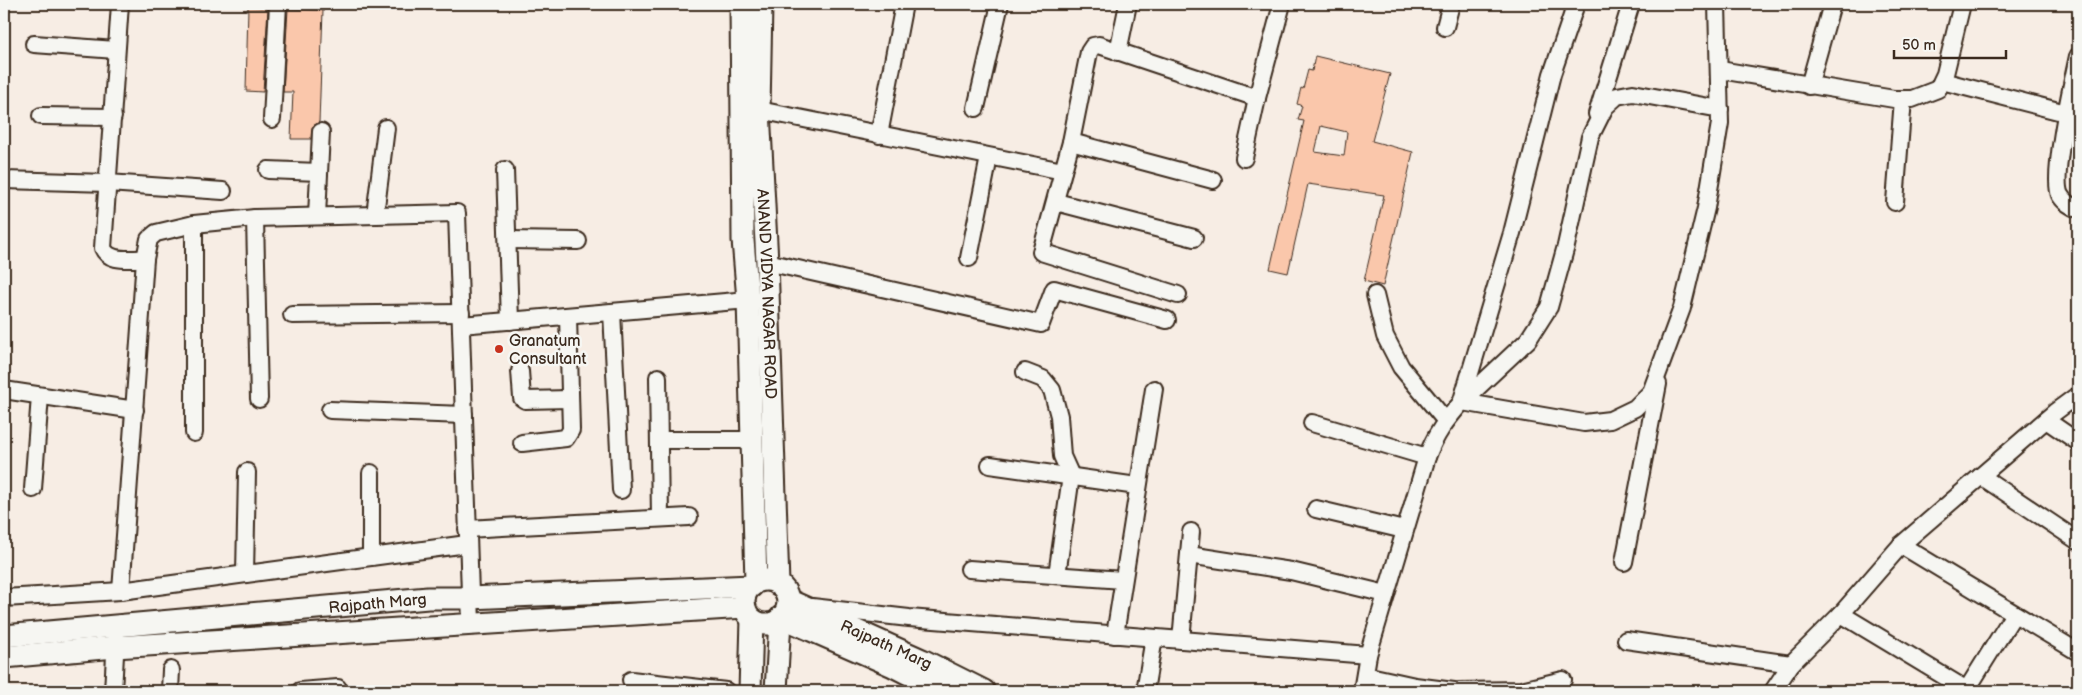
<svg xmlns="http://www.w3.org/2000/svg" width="2082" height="695" font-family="'Balsamiq Sans',sans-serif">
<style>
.building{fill:#fac7ab;stroke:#3b2a1e;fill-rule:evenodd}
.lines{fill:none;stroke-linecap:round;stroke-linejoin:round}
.minor-casing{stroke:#3b2a1e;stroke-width:20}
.major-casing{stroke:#3b2a1e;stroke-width:25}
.minor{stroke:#f6f6f2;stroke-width:16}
.major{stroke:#f6f6f2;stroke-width:21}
.poi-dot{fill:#c8321e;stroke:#f6f6f2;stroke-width:2}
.labels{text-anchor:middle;stroke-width:5;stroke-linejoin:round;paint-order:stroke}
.street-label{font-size:16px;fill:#3b2a1e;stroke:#f6f6f2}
.poi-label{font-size:16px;fill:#3b2a1e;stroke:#f6f6f2;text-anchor:start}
</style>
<rect width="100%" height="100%" fill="#f7ede4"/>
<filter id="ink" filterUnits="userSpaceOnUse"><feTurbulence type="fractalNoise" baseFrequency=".02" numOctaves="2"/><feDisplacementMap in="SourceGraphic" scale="10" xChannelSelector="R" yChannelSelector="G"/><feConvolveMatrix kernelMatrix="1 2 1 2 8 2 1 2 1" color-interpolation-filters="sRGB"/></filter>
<g filter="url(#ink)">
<!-- building -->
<g class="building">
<polygon points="248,7 268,8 263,92 246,91"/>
<polygon points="288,9 323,10 319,122 312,127 311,139 291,139 293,92 283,92"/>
<path d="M1315 56 1390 74 1372 141 1413 152 1383 286 1364 281 1384 195 1308 184 1288 273 1270 269 1304 121 1298 120 1302 106 1297 104 1301 88 1303 89 1308 70 1312 71ZM1321 126 1347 132 1344 156 1315 152Z"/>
</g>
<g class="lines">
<defs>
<g id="minor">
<path d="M120 4 103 248C109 263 131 258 145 259"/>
<polyline points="1445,27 1451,4"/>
<polyline points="34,44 116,50"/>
<polyline points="1118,52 1128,4"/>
<path d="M2078 56C2073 80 2051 177 2060 195 2064 202 2072 207 2078 209"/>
<polyline points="1720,70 1894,99 1912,99 1938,89 1945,74 1962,4"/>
<polyline points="1942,81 2066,113"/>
<polyline points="1809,86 1832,4"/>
<polyline points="976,108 1000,4"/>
<polyline points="759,110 1063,171"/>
<polyline points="1597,114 1631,4"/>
<polyline points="41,116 113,117"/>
<polyline points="272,119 278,4"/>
<polyline points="879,135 904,4"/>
<polyline points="1071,142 1213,180"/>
<polyline points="1244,158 1257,98 1282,4"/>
<polyline points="268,170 319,172"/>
<polyline points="505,170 510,321"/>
<polyline points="4,180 108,183 223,191"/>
<polyline points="1056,202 1194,238"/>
<polyline points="1895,202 1903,99"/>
<polyline points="375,215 386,128"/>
<polyline points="317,216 321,132"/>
<polyline points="255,218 259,399"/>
<polyline points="194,224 194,433"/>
<polyline points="508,240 578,241"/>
<polyline points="969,258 989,157"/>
<polyline points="767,262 1041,324 1054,289 1167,320"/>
<polyline points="1178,295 1041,252 1071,142 1089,52 1093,46 1099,45 1257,98"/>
<polyline points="1375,295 1385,336 1401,367 1445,420"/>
<polyline points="612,312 621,490"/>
<polyline points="292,315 461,313"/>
<polyline points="461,325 748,300"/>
<polyline points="520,371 522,398 525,400 570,399"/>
<polyline points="1025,372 1043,379 1052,390 1059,416 1062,456 1071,476 1057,575"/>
<polyline points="658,377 660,518"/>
<polyline points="4,390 135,410"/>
<polyline points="1462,400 1512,233 1552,74 1576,4"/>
<polyline points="1462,402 1528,340 1549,307 1566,246 1590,137 1605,107 1617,96 1633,93 1720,109"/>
<polyline points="330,410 464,415"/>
<polyline points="2046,420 2078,442"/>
<polyline points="1312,423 1427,457"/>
<polyline points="659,440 751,440"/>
<polyline points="522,443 566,438 571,430 568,316"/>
<polyline points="990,465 1137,486"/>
<polyline points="1981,476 2078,541"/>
<polyline points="33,489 40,396"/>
<polyline points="1316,509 1404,530"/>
<polyline points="467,529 689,517"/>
<polyline points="1901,545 2078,652"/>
<polyline points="1189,555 1291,571 1386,594"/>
<polyline points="371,557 371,473"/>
<polyline points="1624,562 1658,384"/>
<polyline points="969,569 1123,580"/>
<polyline points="245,574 247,472"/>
<polyline points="121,591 145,259 149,239 156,233 194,224 255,218 457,213 471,623"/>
<polyline points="4,598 121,591 467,544"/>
<polyline points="812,607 909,618 1368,655"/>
<polyline points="1841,614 1967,690"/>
<polyline points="1115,635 1154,389"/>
<polyline points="1181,640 1191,532"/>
<polyline points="1626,640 1791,664"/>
<polyline points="1365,675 1415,686 1454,691"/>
<polyline points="631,680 726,691"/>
<polyline points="113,691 116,637"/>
<polyline points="170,691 171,670"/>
<polyline points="300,691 338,688"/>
<polyline points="1145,691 1154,638"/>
<path d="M1362 691 1368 655 1427 457C1435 435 1446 420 1462 402L1584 423 1610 420 1635 408 1651 392 1682 308 1706 208 1720 123 1717 4"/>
<polyline points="1459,691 1521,690 1563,680"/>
<polyline points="1773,691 1791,664 1841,614 1901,545 2055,412 2078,395"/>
<polyline points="1966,691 2014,614"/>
</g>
<g id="major">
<polyline points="741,4 743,240 748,300 756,582"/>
<path id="s1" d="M761 4 759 110 767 262 778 584"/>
<circle cx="766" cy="602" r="22"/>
<path id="s2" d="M788 600 922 660 984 691"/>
<polyline points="781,617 893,666 942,691"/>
<path id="s3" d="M4 636 428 598H469L752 586"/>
<polyline points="4,657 115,647 745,607"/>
<polyline points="750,691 752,619"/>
<polyline points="776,691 780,620"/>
</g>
</defs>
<!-- minor casing -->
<use href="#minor" class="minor-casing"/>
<!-- major casing -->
<use href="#major" class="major-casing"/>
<!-- minor -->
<use href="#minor" class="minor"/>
<!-- major -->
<use href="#major" class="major"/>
</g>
</g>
<!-- markers -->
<circle class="poi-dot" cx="499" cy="349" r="5"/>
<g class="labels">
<!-- street labels -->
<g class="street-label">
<text dy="6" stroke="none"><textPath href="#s1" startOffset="290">ANAND VIDYA NAGAR ROAD</textPath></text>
<text dy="6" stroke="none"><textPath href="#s3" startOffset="375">Rajpath Marg</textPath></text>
<text dy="6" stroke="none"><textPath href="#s2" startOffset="108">Rajpath Marg</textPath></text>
</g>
<!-- poi labels -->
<g class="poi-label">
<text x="509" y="346">Granatum<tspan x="509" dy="18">Consultant</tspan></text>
</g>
</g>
<!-- margin -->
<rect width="2082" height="695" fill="none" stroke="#f6f6f2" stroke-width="20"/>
<rect x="10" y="10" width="2062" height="675" fill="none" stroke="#3b2a1e" stroke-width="2" filter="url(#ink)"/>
<!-- scale -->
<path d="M1894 50v8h112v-8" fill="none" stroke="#3b2a1e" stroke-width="2.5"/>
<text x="1902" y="50" font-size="15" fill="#3b2a1e" stroke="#f6f6f2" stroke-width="4" paint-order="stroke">50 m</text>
</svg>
